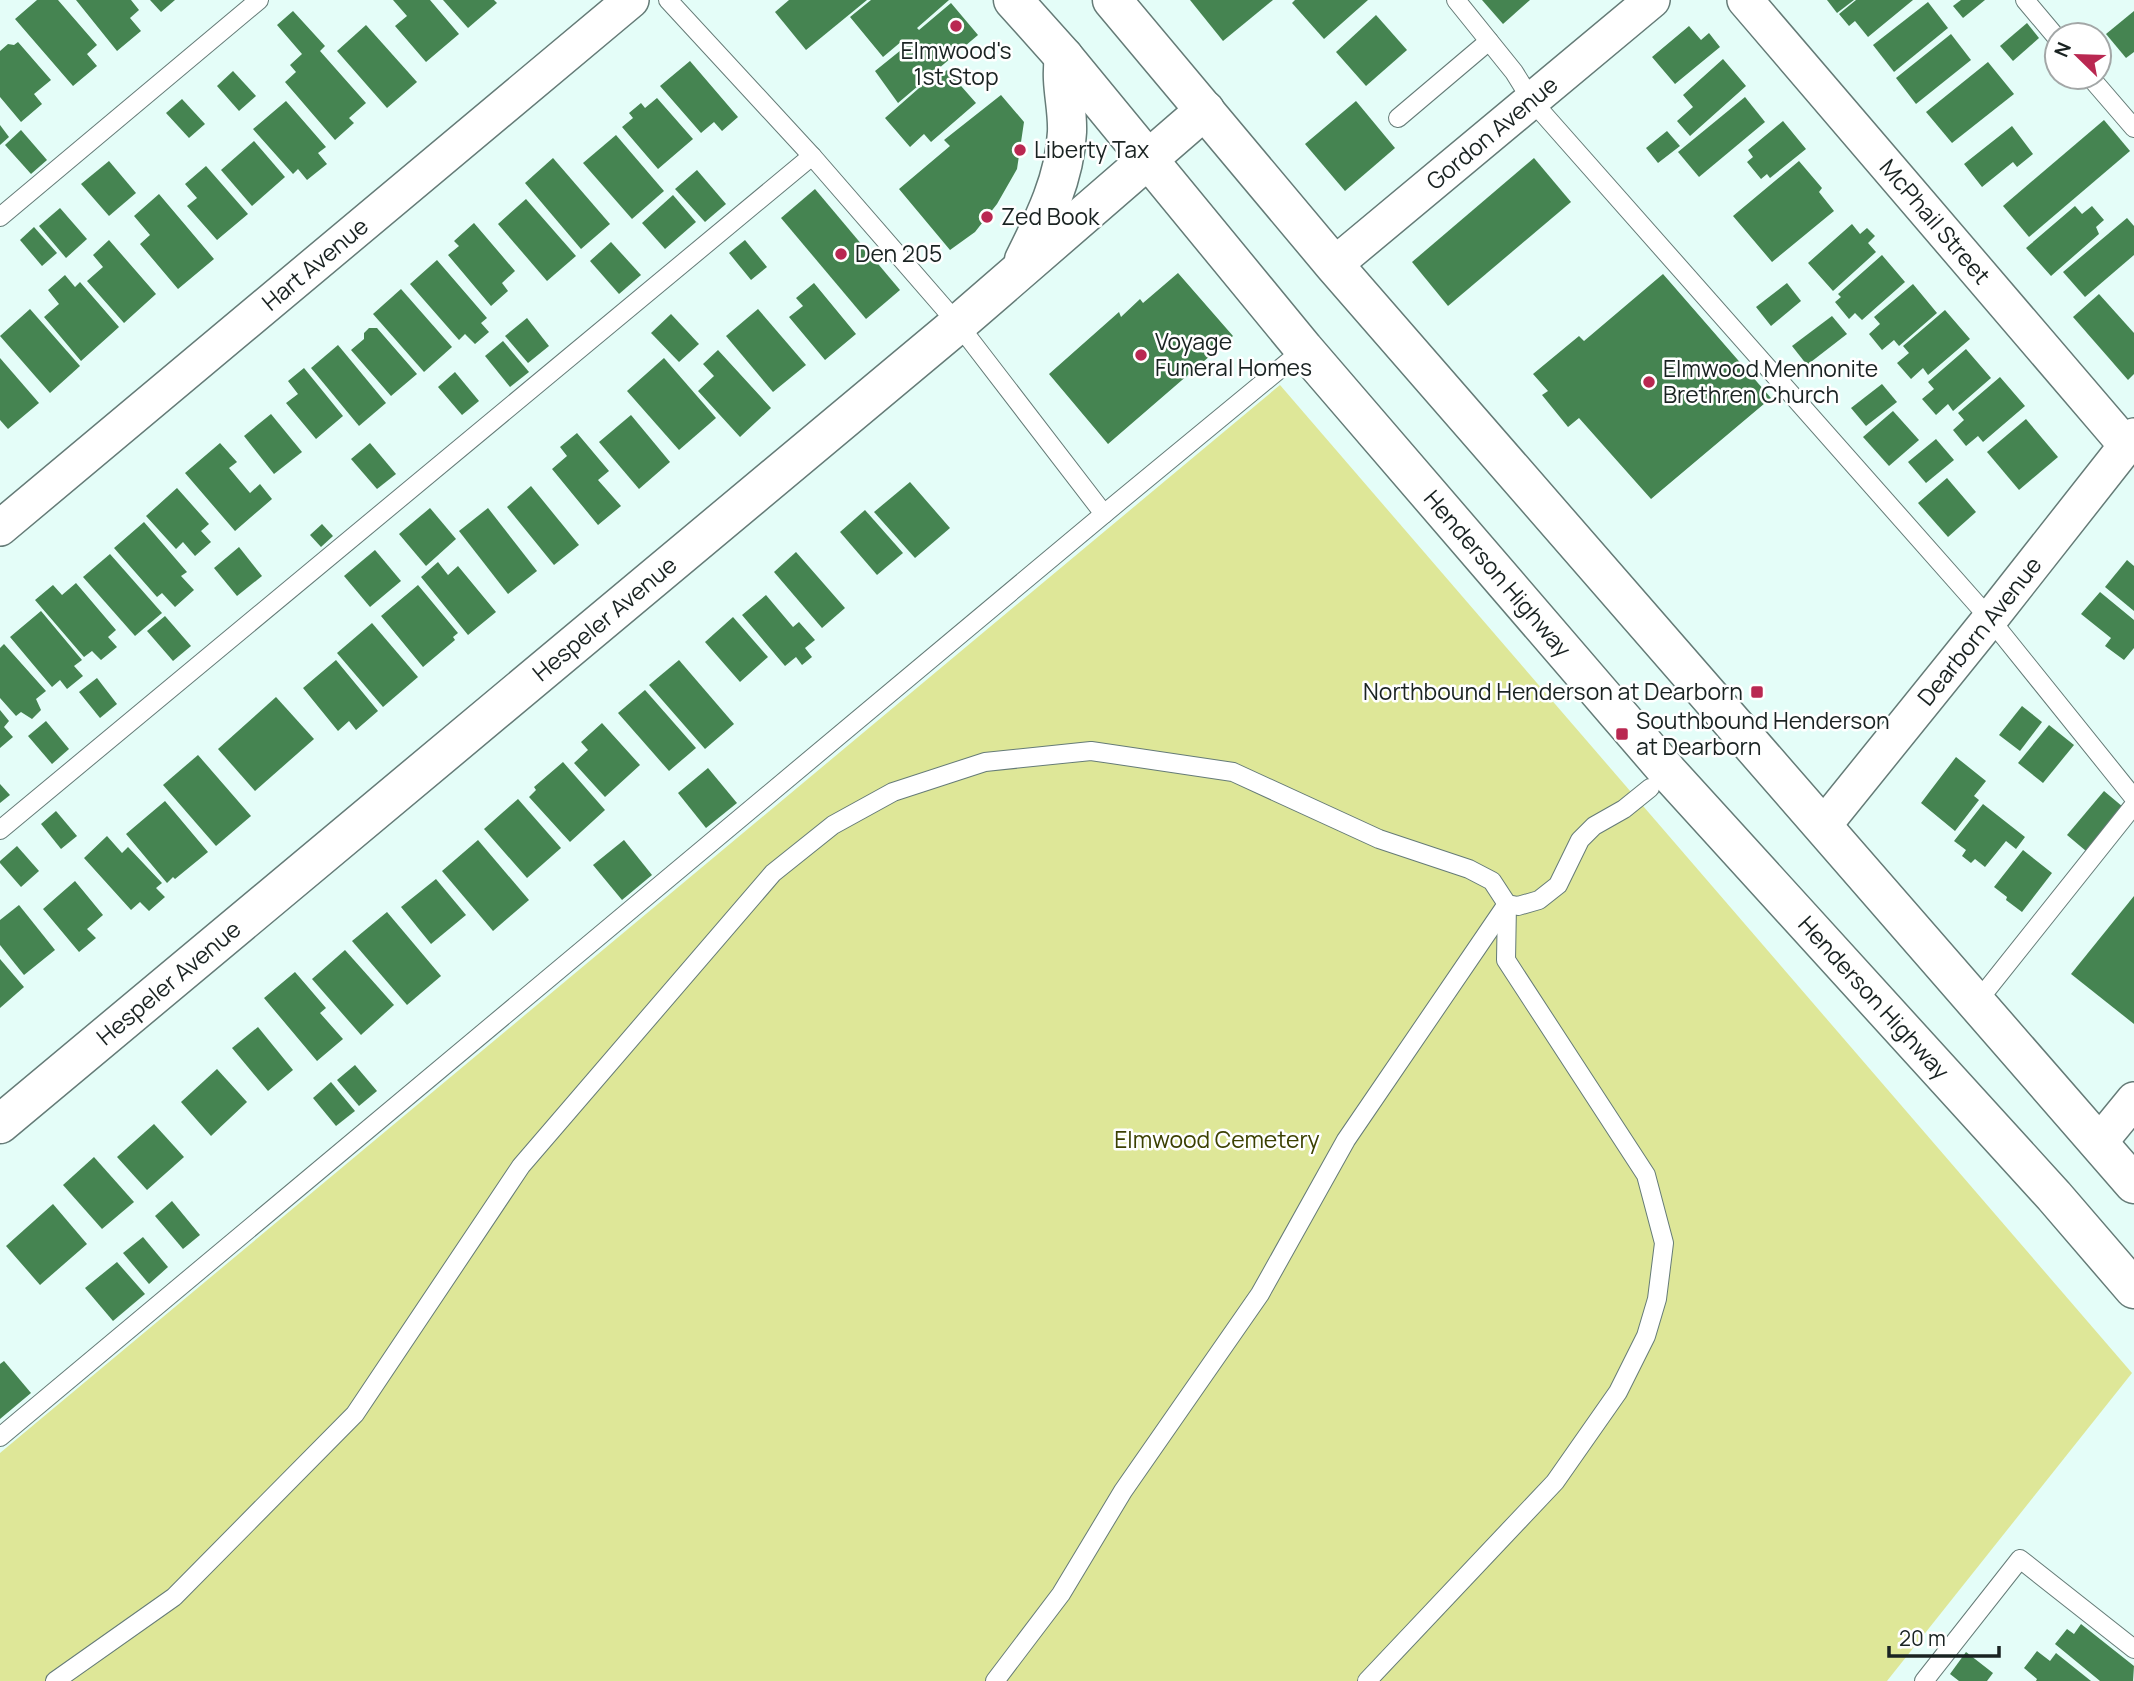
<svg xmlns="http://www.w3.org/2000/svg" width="2134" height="1681" font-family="Manrope,sans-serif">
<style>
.green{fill:#dee798}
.building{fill:#458451}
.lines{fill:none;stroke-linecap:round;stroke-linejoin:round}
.lane-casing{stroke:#657b77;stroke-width:20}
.street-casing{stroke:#657b77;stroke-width:38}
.secondary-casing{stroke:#657b77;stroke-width:41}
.lane{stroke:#fff;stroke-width:18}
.street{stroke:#fff;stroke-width:35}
.secondary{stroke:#fff;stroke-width:38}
.poi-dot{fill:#b92851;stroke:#fff;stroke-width:2.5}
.labels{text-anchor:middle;stroke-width:5;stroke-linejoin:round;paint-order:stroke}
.poi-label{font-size:23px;fill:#1a2322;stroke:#fff;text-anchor:start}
.street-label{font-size:23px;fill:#1a2322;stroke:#fff}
.park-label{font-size:23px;fill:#3b4001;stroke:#fff}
</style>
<rect width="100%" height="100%" fill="#e4fdf8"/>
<!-- green -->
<polygon class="green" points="1280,385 2132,1373 1887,1681 0,1681 0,1453"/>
<!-- building -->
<g class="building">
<polygon points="37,0 58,0 97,45 87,54 97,66 73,86 15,19"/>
<polygon points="76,0 131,0 139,10 130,18 141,31 117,51"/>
<polygon points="150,0 175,0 161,12"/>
<polygon points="393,0 430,0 459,34 426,62 395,26 407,16"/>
<polygon points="443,0 494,0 497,3 468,28"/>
<polygon points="789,0 867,0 806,50 775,12"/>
<polygon points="871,0 949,0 917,28 919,30 951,3 978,35 898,103 875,71 906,46 902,41 883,57 850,17"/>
<polygon points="1190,0 1273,0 1223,41"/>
<polygon points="1295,0 1368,0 1324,39 1292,3"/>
<polygon points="1482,0 1530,0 1503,24"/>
<polygon points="1827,0 1854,0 1837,13"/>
<polygon points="1856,0 1913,0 1868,37 1855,21 1849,26 1839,14"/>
<polygon points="1961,0 1985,0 1963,18 1953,6"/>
<polygon points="1928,2 1948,28 1894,72 1873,45"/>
<polygon points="293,11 325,46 320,51 366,103 349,118 354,123 335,140 285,82 296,72 290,65 302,54 277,25"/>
<polygon points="2134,11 2134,52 2126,58 2106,34"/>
<polygon points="1376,15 1407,50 1366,86 1336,52"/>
<polygon points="2027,23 2039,38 2013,61 2000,46"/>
<polygon points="366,25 417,82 387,108 337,51"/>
<polygon points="1689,26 1701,40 1709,33 1720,47 1675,84 1652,57"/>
<polygon points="1951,34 1971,60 1916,104 1896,78"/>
<polygon points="18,42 51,80 34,94 42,104 21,122 0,97 0,51 8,44 14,45"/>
<polygon points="1723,59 1746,86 1690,136 1677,121 1693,107 1683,95"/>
<polygon points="690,61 738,117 722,131 714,122 701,133 660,86"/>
<polygon points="1988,62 2014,94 1952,143 1926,112"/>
<polygon points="947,70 976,103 931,142 924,134 910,147 885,118 935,74 938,78"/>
<polygon points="233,71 256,96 239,111 217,86"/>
<polygon points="1001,95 1024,122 1017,169 997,204 975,232 950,250 899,189 950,146 944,140"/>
<polygon points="1745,97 1765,122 1699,177 1678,152"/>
<polygon points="657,98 693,139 658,169 622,127 633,118 629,113 641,103 645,108"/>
<polygon points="182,99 205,124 189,138 166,113"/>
<polygon points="286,101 326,147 318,153 327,164 307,180 298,169 293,174 253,129"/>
<polygon points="1356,101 1395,148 1345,191 1305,144"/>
<polygon points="2104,120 2130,151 2029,237 2003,206"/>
<polygon points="1783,121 1806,149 1770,178 1767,174 1761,179 1747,162 1753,157 1748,150"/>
<polygon points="0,125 9,137 0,145"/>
<polygon points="2012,126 2033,154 2017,167 2013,162 1982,187 1964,164"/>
<polygon points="21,130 47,160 31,174 5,145"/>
<polygon points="1667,131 1680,146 1658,163 1646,148"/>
<polygon points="616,135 664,191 632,219 583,163"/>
<polygon points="254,141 285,177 252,206 221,170"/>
<polygon points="553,158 610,224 581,249 525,183"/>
<polygon points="1534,158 1571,202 1448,306 1412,262"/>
<polygon points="109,161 136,193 109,216 81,184"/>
<polygon points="1799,161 1822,188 1819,192 1834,211 1772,262 1733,216"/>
<polygon points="206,166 248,214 217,240 187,206 197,198 185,184"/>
<polygon points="697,170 726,204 705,222 675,189"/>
<polygon points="815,189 900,290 866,319 781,218"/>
<polygon points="159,194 214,259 178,289 140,244 150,235 134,216"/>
<polygon points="673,195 696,222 665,249 642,223"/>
<polygon points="526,199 576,256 547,281 498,224"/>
<polygon points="2075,206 2082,214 2092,206 2104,220 2096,227 2099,234 2051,276 2026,248"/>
<polygon points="60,208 87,239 66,258 39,226"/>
<polygon points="2127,218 2134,226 2134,255 2085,297 2063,272"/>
<polygon points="474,223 515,271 502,283 508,291 491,306 448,255 459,246 454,241"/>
<polygon points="1852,224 1860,234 1867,228 1875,236 1868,243 1876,252 1833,291 1808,263"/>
<polygon points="34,227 57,253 42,266 20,240"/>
<polygon points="109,240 156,294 124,323 87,281 103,267 93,255"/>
<polygon points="745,240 767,267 751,280 729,253"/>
<polygon points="611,242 641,275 619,294 590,261"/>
<polygon points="1882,255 1905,282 1862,320 1855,313 1849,319 1835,302 1841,297 1838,294"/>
<polygon points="437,260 487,318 481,323 489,332 475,344 465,334 459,340 410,284"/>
<polygon points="1178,273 1233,336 1108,444 1049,374 1119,312 1121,317 1140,299 1143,303"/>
<polygon points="1663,274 1771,398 1651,499 1579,418 1568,427 1542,395 1548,391 1533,374 1579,336 1584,341"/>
<polygon points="65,275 75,287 80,282 119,327 81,361 44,317 59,304 48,290"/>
<polygon points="814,283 856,334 825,360 789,317 803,306 796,298"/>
<polygon points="1787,283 1801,301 1771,326 1756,307"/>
<polygon points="1913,284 1937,313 1899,346 1894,340 1882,350 1869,334 1880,324 1874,317"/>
<polygon points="401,289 452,347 424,372 373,314"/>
<polygon points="2099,294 2134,333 2134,374 2128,380 2073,317"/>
<polygon points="30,309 80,366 50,393 0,336"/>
<polygon points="758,309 806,365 773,392 726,336"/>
<polygon points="1945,310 1970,339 1928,375 1923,368 1911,379 1897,363 1909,353 1903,346"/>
<polygon points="671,314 699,344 679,362 651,333"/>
<polygon points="1832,316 1847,334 1807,365 1792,346"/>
<polygon points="527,318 549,346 528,363 505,336"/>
<polygon points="369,328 377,328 417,374 391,396 351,350 364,339 364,333"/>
<polygon points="503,341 529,372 510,387 485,356"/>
<polygon points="338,345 386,403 359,426 311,368"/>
<polygon points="1966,349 1991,378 1953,411 1948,404 1936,415 1922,399 1934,389 1928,382"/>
<polygon points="718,350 771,408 740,437 698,391 714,376 703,364"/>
<polygon points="0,358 39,403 8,429 0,420"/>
<polygon points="664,358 716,418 679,450 627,391"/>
<polygon points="304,368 343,416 316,439 286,403 298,394 288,381"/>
<polygon points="455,372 479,401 462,415 438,387"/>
<polygon points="2000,377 2025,406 1983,442 1978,436 1966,446 1953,430 1964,420 1958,413"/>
<polygon points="1882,384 1897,402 1866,426 1851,408"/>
<polygon points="1893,411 1919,440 1889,466 1863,437"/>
<polygon points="271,414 302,452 274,474 244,436"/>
<polygon points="631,415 670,462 639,489 599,442"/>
<polygon points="2026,419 2058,457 2019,490 1987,452"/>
<polygon points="577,433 609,471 598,480 621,506 598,525 552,469 567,456 560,447"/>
<polygon points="1936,439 1954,460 1926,483 1908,462"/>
<polygon points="220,443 237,462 229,468 250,493 260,484 272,499 235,531 185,473"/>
<polygon points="370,443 396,474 377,489 351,459"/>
<polygon points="1947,478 1976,512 1948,537 1918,503"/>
<polygon points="910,482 950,528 915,558 874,512"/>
<polygon points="531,486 579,545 554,565 507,507"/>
<polygon points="177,488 209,524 201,531 211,542 195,556 183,542 176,549 146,516"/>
<polygon points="430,508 456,539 426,566 399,534"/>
<polygon points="488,508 537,571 508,594 459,531"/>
<polygon points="865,510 903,553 877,575 840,532"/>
<polygon points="144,522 187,572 181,576 194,590 175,607 162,593 157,597 114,548"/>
<polygon points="322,524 333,536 321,547 310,535"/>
<polygon points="239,547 262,576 237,596 214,568"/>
<polygon points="375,550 401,581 370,607 344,576"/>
<polygon points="796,552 845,608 822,628 774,572"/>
<polygon points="110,554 162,613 135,636 83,577"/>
<polygon points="2127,560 2134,566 2134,611 2105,587"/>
<polygon points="438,562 448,575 458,566 496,612 468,635 421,577"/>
<polygon points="76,583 116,630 108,637 117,647 101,660 92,651 84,657 35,600 53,585 62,595"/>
<polygon points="418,585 458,633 453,637 455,640 423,667 381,616"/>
<polygon points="2100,592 2134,620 2134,648 2124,660 2105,646 2111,638 2081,614"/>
<polygon points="766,595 793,627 799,622 815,640 805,648 812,657 802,665 796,657 785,666 742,615"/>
<polygon points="41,611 82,660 74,666 83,676 67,689 60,680 52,687 10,637"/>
<polygon points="165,616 191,646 173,661 147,631"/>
<polygon points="733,617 768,657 740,682 705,642"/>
<polygon points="372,623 418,677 383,707 337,653"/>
<polygon points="4,644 46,691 36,699 41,710 32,719 21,712 16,716 0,698 0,648"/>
<polygon points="336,660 378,711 356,730 349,721 338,731 303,688"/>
<polygon points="679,660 734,724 705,749 649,685"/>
<polygon points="97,678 117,704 100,718 79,692"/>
<polygon points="645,690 696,748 669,771 618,713"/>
<polygon points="276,697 314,739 255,791 218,749"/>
<polygon points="2022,706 2042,722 2020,751 1999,735"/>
<polygon points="0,710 9,721 4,727 13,737 0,748"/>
<polygon points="46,721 69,749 52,764 28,736"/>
<polygon points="602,723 640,765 605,797 574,763 588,750 581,742"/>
<polygon points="2049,725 2074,745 2043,783 2018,763"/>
<polygon points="198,755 251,816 216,846 163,785"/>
<polygon points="1956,757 1986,781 1974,796 1979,800 1955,831 1921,803"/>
<polygon points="563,762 605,810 570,842 529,797 536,790 534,787"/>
<polygon points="708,768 737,803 706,828 678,793"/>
<polygon points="0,784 10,795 0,803"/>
<polygon points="2104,791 2123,807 2086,851 2067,835"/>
<polygon points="518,799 561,848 527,878 484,829"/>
<polygon points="165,801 208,852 175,879 173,877 167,883 126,834"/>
<polygon points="1983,804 2025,837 2016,849 2006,841 1985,867 1975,859 1971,863 1962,856 1966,850 1954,841"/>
<polygon points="56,811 77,836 61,849 41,824"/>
<polygon points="107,836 122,853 128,847 162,883 156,888 165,897 149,911 140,902 131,910 84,858"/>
<polygon points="478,840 529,900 493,931 442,871"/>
<polygon points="624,840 652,875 622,900 593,865"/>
<polygon points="17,846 39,871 21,887 0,863 0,861"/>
<polygon points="2023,850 2052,873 2022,912 2006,900 2007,897 1994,887"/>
<polygon points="436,879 466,915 431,944 401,907"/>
<polygon points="75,881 103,915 87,929 96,938 79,952 43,909"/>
<polygon points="2134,896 2134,1024 2071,974"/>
<polygon points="19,905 55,950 24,975 0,945 0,920"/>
<polygon points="387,912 441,976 407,1005 352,941"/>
<polygon points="345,950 394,1005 361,1035 312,979"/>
<polygon points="0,959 24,987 0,1008"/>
<polygon points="295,972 326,1008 320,1013 343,1039 317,1061 264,998"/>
<polygon points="258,1027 293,1070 268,1091 232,1048"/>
<polygon points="355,1065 377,1091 359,1106 337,1080"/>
<polygon points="217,1069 247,1102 211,1136 181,1102"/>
<polygon points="331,1082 355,1111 336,1126 313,1098"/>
<polygon points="154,1124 184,1157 147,1190 117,1157"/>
<polygon points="94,1157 134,1202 102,1229 63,1185"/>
<polygon points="172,1201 200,1235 183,1249 155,1216"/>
<polygon points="53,1204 87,1244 40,1285 6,1246"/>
<polygon points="143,1237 168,1267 149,1284 123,1253"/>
<polygon points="117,1262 145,1294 113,1321 85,1288"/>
<polygon points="4,1361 31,1393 0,1419 0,1364"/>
<polygon points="2081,1624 2134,1666 2133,1681 2100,1681 2055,1644 2067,1629 2074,1634"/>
<polygon points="2037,1651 2050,1661 2056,1653 2091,1681 2036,1681 2037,1679 2024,1668"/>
<polygon points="1966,1652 1993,1673 1987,1681 1959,1681 1950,1674"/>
</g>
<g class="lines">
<defs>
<g id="lane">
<polyline points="668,0 812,156 958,324 1104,514"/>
<polyline points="1456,0 1514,72 1532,101 1990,619 2134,798"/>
<polyline points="2025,0 2057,38"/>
<polyline points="2090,77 2134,128"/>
<polyline points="1398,118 1489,41"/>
<polyline points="0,217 259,0"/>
<polyline points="0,830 812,156"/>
<polyline points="1507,904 1518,906 1539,900 1558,885 1580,840 1594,826 1624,809 1650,788"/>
<polyline points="1977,1002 2134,805"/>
<polyline points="0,1437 1104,514 1304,349"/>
<polyline points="55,1681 174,1597 355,1414 521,1166 773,873 833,825 893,792 985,762 1091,751 1233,772 1379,839 1469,869 1492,881 1507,904 1506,960 1646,1175 1664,1243 1657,1299 1646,1336 1618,1392 1555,1482 1367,1681"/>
<polyline points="995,1681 1061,1594 1123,1491 1260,1294 1346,1140 1507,904"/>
<polyline points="1924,1681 2020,1559 2134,1649"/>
</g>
<g id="street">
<path id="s1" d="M1745 0 2126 445"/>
<path id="s2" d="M1334 265 1652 0"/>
<path id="s3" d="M0 528 631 0"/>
<path id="s4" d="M1823 826 1990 619 2134 436"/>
<polyline points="2098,1144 2134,1100"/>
</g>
<g id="secondary">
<path id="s5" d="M1013 0 1064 57 1304 349 1668 772 2054 1196 2134 1289"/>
<polyline points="1112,0 1334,265 2134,1184"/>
<path d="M1024 260C1044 220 1065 178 1067 132 1068 106 1060 85 1064 57"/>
<path id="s6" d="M0 1124 958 324 1205 110"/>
</g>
</defs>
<!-- lane casing -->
<use href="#lane" class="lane-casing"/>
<!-- street casing -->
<use href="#street" class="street-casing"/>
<!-- secondary casing -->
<use href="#secondary" class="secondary-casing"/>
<!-- lane -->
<use href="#lane" class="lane"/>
<!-- street -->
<use href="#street" class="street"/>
<!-- secondary -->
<use href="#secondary" class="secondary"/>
</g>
<!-- markers -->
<g class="poi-dot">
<circle cx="956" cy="26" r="7"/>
<circle cx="1020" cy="150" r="7"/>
<circle cx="987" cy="217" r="7"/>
<circle cx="841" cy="254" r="7"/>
<circle cx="1141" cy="355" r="7"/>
<circle cx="1649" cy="382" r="7"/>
<rect x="1750" y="685" width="14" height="14" rx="3.5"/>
<rect x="1615" y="727" width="14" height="14" rx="3.5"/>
</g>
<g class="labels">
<!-- poi labels -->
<g class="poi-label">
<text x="956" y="59" text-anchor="middle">Elmwood's<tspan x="956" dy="26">1st Stop</tspan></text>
<text x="1034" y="158">Liberty Tax</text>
<text x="1001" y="225">Zed Book</text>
<text x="855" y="262">Den 205</text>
<text x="1155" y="350">Voyage<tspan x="1155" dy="26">Funeral Homes</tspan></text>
<text x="1663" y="377">Elmwood Mennonite<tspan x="1663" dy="26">Brethren Church</tspan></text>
<text x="1743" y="700" text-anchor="end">Northbound Henderson at Dearborn</text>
<text x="1636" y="729">Southbound Henderson<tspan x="1636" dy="26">at Dearborn</tspan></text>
</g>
<!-- street labels -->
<g class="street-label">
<text dy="8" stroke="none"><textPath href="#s2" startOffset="206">Gordon Avenue</textPath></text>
<text dy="8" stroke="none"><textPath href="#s1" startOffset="292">McPhail Street</textPath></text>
<text dy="8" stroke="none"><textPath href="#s3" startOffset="411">Hart Avenue</textPath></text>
<text dy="8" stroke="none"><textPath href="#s5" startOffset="751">Henderson Highway</textPath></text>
<text dy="8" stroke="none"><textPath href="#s6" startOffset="788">Hespeler Avenue</textPath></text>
<text dy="8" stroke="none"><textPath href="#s4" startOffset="250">Dearborn Avenue</textPath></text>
<text dy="8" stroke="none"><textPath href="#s6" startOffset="220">Hespeler Avenue</textPath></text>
<text dy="8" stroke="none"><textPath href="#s5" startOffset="1318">Henderson Highway</textPath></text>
</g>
<!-- park labels -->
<g class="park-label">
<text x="1217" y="1148">Elmwood Cemetery</text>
</g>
</g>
<!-- north arrow -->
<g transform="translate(2078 56) rotate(293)"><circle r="33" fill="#ffffff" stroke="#a3a7a7" stroke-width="2"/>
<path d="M0-5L12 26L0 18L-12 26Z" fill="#b92851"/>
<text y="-10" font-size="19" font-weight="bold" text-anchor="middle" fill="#1a2322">N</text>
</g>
<!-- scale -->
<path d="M1889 1646v10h110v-10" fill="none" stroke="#1a2322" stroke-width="3.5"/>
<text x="1899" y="1646" font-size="21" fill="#1a2322" stroke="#ffffff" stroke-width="5" paint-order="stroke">20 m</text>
</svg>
